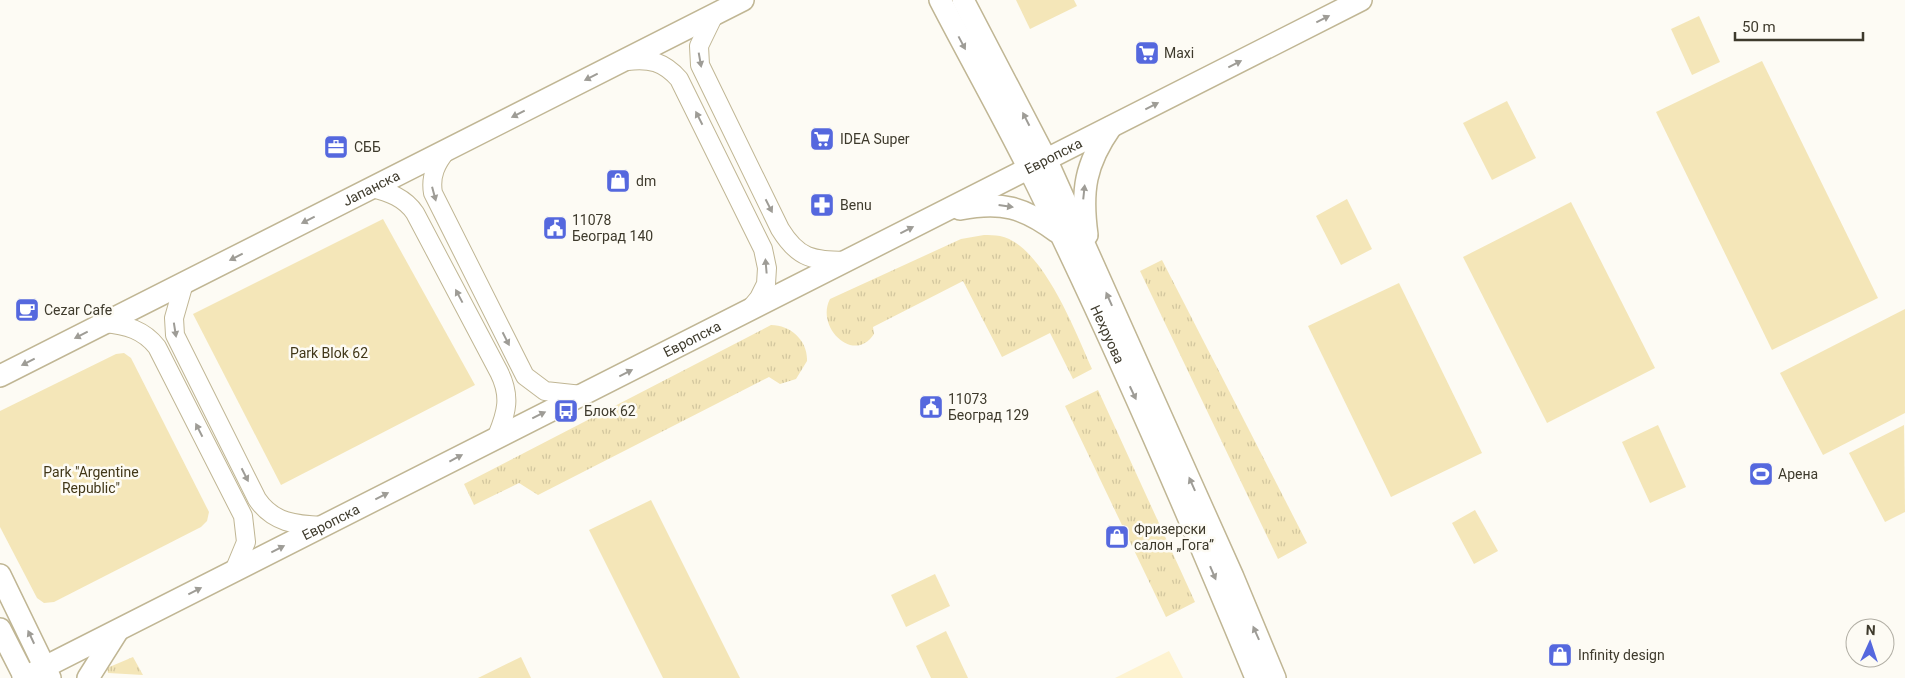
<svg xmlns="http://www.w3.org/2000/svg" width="1905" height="678" font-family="Roboto,sans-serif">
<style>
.built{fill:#fef3d0}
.grass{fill:url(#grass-tufts)}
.park{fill:#f4e6b8}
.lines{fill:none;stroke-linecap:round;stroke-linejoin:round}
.minor-casing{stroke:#c0b694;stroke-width:20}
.tertiary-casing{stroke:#c0b694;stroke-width:24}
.minor{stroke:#fff;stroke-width:18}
.tertiary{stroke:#fff;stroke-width:21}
.oneway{fill:#9e9c96}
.labels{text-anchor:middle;stroke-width:5;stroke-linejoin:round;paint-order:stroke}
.poi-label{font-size:14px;fill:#3e3a2c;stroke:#fdfbf4;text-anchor:start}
.street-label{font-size:14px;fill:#3e3a2c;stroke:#fdfbf4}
.park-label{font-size:14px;fill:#413718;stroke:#fdfbf4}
</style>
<defs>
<pattern id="grass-tufts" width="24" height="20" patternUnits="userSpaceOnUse" patternTransform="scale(1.25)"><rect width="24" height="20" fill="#f4e6b8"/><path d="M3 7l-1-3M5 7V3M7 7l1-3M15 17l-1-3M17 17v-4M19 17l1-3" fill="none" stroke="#d2c69e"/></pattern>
</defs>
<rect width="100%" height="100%" fill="#fdfbf4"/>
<!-- built -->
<polygon class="built" points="1169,651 1183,678 1115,678"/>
<!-- grass -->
<g class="grass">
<path d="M984 235C989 235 995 235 1000 236 1042 244 1076 333 1092 369L1073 379 1050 333 1002 357 963 281 873 327 874 334C854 365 815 327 830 299L961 239Z"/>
<polygon points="1162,260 1307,543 1278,559 1140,271"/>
<path d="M771 325C791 325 808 341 807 361L796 379 780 384 769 377 538 495 519 483 474 505 464 484Z"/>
<polygon points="1098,390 1195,602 1166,617 1065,406"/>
<polygon points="133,657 143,675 108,673 107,668"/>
</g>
<!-- park -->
<g class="park">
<polygon points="1016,0 1074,0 1077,6 1030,29"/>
<polygon points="1699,16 1720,62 1692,75 1671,29"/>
<polygon points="1762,61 1878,298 1772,350 1656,112"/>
<polygon points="1507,101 1536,158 1492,180 1463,123"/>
<polygon points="1347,199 1372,249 1341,265 1316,216"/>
<polygon points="1571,202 1655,368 1547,423 1463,257"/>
<polygon points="383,219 475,385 281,485 193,314"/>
<polygon points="1399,283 1482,453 1391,497 1308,326"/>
<polygon points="1905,309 1905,413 1823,455 1780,373"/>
<polygon points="124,353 131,358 209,512 207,521 201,527 54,602 44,603 37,598 0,527 0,411 116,354"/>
<polygon points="1658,425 1686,487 1650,503 1622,442"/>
<polygon points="1904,425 1905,512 1885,522 1849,453"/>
<polygon points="651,500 740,678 663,678 589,530"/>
<polygon points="1475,510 1498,551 1474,564 1452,523"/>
<polygon points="935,574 950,606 906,627 891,595"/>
<polygon points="946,631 968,678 931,678 916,646"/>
<polygon points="521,657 531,678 478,678"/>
</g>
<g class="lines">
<defs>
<g id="minor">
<path d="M714 15 699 46 700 65 780 229C799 260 813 260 847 261"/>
<path d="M627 61C650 58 664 62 679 79L763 249 767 268 766 284 759 298 750 309"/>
<path d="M447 150C436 163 430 176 433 193L525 376 545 391 582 395"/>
<path d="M372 188C389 192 405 198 415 213L499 372C511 396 507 412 497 436"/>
<path d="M184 283 174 318 175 335 257 499C273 523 296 525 323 526"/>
<path d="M105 323C126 325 144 330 157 347L243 516 246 542 234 571"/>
</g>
<g id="tertiary">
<path id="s1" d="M940 0C969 56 1000 111 1028 167 1111 334 1185 506 1256 678"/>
<polyline points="963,0 1046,159 1233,577 1275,678"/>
<path d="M960 209C1001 201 1024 207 1057 232"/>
<path d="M1087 235C1081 191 1085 164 1111 127"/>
<path id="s2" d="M0 376 743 0"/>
<polyline points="0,575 50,678"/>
<polyline points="0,629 25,678"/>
<path id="s3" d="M23 678 1361 0"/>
<polyline points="88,678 117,632"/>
</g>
</defs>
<!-- minor casing -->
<use href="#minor" class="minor-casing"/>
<!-- tertiary casing -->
<use href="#tertiary" class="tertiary-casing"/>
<!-- minor -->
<use href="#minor" class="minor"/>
<!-- tertiary -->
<use href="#tertiary" class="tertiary"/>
</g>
<!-- one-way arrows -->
<defs><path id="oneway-solid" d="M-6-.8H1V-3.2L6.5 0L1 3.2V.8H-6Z" transform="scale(1.25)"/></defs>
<g class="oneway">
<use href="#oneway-solid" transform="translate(1323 19) rotate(-27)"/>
<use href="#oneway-solid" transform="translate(962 43) rotate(62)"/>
<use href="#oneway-solid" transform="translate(700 60) rotate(80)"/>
<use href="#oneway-solid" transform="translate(1235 64) rotate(-27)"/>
<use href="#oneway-solid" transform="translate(591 77) rotate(153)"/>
<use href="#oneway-solid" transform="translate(1152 106) rotate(-27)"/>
<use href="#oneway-solid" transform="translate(518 114) rotate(153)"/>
<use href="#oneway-solid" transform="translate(699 118) rotate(-117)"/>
<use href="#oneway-solid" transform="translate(1026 119) rotate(-117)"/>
<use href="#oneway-solid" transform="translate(1084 192) rotate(-84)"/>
<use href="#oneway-solid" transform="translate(434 194) rotate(75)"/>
<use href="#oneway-solid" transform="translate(769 206) rotate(63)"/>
<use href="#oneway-solid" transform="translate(1006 206) rotate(8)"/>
<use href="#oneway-solid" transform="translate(308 220) rotate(153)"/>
<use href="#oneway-solid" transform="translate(907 230) rotate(-27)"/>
<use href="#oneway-solid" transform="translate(236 257) rotate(153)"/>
<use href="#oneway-solid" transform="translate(766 266) rotate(-95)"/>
<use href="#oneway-solid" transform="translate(459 296) rotate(-118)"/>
<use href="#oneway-solid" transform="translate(1109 299) rotate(-114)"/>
<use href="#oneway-solid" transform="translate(175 330) rotate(81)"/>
<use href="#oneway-solid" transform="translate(81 335) rotate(153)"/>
<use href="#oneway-solid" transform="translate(506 339) rotate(63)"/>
<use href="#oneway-solid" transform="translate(28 362) rotate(153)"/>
<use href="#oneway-solid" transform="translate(626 373) rotate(-27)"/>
<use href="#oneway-solid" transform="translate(1133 393) rotate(65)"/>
<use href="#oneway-solid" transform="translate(539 415) rotate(-26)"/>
<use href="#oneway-solid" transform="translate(199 430) rotate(-117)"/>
<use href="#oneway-solid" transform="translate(456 458) rotate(-28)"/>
<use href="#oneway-solid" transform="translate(245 475) rotate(63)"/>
<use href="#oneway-solid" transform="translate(1192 484) rotate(-114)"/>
<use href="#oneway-solid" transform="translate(382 496) rotate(-27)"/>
<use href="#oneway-solid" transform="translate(278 549) rotate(-27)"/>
<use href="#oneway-solid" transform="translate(1213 573) rotate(67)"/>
<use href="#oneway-solid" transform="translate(195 591) rotate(-27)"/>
<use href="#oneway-solid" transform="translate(1256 633) rotate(-114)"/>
<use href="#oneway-solid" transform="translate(31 637) rotate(-115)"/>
</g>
<!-- icons -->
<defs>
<symbol id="supermarket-square" viewBox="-11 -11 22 22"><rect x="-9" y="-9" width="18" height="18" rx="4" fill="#5568de" stroke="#fdfbf4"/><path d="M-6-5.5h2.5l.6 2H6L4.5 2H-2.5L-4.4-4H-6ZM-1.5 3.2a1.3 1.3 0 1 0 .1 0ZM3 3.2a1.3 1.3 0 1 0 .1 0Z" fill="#fff"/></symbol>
<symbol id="office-square" viewBox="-11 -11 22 22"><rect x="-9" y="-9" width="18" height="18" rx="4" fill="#5568de" stroke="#fdfbf4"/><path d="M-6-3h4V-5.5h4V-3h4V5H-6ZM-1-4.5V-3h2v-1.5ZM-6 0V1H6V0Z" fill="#fff"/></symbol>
<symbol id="shop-square" viewBox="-11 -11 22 22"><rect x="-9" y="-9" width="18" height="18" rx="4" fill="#5568de" stroke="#fdfbf4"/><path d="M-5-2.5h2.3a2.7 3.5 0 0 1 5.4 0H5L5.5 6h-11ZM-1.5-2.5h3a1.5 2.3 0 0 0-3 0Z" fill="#fff"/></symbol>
<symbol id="pharmacy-square" viewBox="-11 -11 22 22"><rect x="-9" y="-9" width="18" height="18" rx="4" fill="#5568de" stroke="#fdfbf4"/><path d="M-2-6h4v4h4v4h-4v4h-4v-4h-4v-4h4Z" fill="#fff"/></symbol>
<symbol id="civic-square" viewBox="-11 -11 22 22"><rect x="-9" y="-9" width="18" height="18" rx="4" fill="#5568de" stroke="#fdfbf4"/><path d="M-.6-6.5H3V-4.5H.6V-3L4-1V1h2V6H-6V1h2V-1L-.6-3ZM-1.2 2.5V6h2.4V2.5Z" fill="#fff"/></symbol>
<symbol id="cafe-square" viewBox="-11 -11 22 22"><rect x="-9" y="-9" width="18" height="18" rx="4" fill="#5568de" stroke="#fdfbf4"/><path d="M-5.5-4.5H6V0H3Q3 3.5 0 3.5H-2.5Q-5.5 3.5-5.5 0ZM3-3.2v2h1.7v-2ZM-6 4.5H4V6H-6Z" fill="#fff"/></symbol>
<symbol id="bus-square" viewBox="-11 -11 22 22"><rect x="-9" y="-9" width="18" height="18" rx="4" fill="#5568de" stroke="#fdfbf4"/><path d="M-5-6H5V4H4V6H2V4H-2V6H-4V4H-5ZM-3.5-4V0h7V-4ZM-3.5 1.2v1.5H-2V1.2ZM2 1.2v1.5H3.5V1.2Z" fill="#fff"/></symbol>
<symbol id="stadium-square" viewBox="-11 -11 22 22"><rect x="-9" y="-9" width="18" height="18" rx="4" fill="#5568de" stroke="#fdfbf4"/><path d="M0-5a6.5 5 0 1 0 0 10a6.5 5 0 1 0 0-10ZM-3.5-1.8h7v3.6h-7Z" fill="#fff"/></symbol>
</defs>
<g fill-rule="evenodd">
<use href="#supermarket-square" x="1133" y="39" width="28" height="28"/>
<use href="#supermarket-square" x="808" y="125" width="28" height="28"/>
<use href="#office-square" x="322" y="133" width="28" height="28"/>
<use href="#shop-square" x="604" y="167" width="28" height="28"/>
<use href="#pharmacy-square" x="808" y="191" width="28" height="28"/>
<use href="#civic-square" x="541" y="214" width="28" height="28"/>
<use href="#cafe-square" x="13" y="296" width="28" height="28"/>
<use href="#civic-square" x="917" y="393" width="28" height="28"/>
<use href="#bus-square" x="552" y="397" width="28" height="28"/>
<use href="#stadium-square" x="1747" y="460" width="28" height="28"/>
<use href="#shop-square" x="1103" y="523" width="28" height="28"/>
<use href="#shop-square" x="1546" y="641" width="28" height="28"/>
</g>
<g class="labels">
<!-- poi labels -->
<g class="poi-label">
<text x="1164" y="58">Maxi</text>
<text x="840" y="144">IDEA Super</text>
<text x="354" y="152">СББ</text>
<text x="636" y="186">dm</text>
<text x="840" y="210">Benu</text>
<text x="572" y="225">11078<tspan x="572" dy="16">Београд 140</tspan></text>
<text x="44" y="315">Cezar Cafe</text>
<text x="948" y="404">11073<tspan x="948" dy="16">Београд 129</tspan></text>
<text x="584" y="416">Блок 62</text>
<text x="1778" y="479">Арена</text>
<text x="1134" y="534">Фризерски<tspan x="1134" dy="16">салон „Гога”</tspan></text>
<text x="1578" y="660">Infinity design</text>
</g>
<!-- street labels -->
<g class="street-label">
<text dy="5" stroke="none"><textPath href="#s3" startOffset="1155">Европска</textPath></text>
<text dy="5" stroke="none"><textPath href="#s2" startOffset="416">Јапанска</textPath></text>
<text dy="5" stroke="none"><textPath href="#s1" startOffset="374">Нехруова</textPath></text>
<text dy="5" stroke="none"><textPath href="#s3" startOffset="750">Европска</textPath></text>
<text dy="5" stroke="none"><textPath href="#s3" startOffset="345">Европска</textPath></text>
</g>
<!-- park labels -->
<g class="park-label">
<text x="329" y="358">Park Blok 62</text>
<text x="91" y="477">Park "Argentine<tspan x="91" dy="16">Republic"</tspan></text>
</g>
</g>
<!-- north arrow -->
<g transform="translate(1870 643) rotate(3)"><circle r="24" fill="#fdfbf4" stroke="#b1aea4"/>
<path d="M0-4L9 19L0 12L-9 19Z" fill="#5568de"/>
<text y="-8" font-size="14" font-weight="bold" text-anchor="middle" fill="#3e3a2c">N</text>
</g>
<!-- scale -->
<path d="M1735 32v8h128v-8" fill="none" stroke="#3e3a2c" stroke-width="2.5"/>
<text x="1742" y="32" font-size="15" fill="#3e3a2c" stroke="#fdfbf4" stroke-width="4" paint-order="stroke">50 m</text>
</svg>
